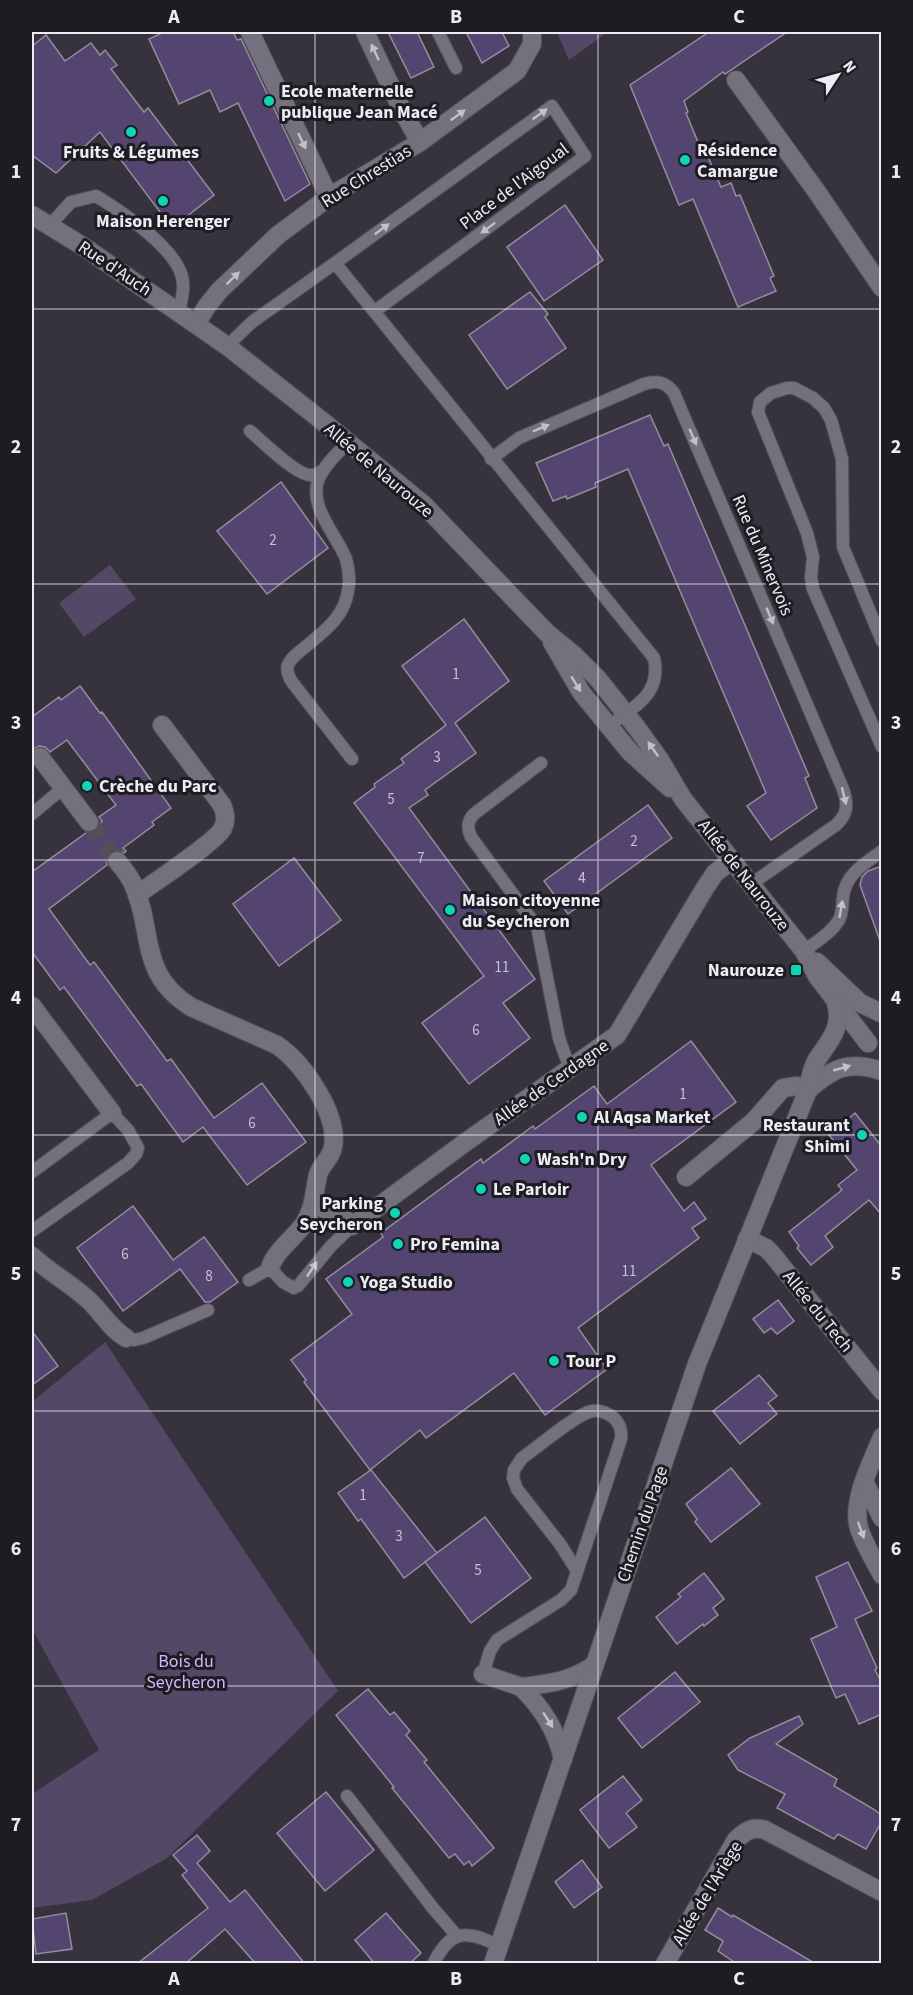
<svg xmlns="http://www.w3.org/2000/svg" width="913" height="1995" font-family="'Source Sans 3',sans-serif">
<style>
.green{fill:#534966}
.building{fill:#544470;stroke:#928e9c;stroke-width:1.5}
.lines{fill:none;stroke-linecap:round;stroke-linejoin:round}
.street-tunnel{stroke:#524f59;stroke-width:18;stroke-dasharray:18 9;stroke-linecap:butt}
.lane-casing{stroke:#54515b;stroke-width:14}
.street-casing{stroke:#54515b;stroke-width:20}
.secondary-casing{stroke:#54515b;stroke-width:20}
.lane{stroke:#74707d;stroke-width:12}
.street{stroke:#74707d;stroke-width:18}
.secondary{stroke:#74707d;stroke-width:18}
.oneway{fill:#c3c0ca}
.grid{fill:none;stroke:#edebf3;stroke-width:1.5;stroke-opacity:0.55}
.poi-dot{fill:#0fd5b4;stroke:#1d1c21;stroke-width:2}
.labels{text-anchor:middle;stroke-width:6;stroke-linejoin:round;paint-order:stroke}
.number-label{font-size:15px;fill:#c7c1d2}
.poi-label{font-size:18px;font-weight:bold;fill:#edebf3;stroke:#1d1c21;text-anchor:start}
.street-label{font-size:18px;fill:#edebf3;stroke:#1d1c21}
.park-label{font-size:18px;fill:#ceb6fe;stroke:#1d1c21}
.neatline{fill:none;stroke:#edebf3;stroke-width:2}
.grid-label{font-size:20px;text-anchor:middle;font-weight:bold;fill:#edebf3}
</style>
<rect width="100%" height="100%" fill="#37333e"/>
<!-- green -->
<g class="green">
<polygon points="557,32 608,32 569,60"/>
<polygon points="110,565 136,599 84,637 59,603"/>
<polygon points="105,1342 338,1691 167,1858 92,1900 32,1908 32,1794 99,1750 32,1629 32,1402"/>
</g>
<!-- building -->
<g class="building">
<polygon points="164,32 233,32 237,40 241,39 310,184 285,201 238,103 220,112 210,90 179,104 149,39"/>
<polygon points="388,32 417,32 434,67 411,78"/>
<polygon points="466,32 502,32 509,46 482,63"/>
<polygon points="709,32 787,32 725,74 723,72 684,101 688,112 686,113 700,147 703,145 721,187 731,183 736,196 740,195 774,276 770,278 776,291 738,307 693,199 679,205 630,85"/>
<polygon points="46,35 65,61 91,43 100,55 105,50 117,65 111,69 144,112 148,108 214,195 172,228 100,132 56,173 32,155 32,46"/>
<polygon points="565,205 603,260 544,301 507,247"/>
<polygon points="530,292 548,314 545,317 566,348 507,389 469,335"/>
<polygon points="650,415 664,446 668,444 809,776 805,778 817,808 771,840 747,806 766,793 628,469 595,483 596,487 567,499 566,496 553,501 536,463"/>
<polygon points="281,482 328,548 267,594 217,531"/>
<polygon points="464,619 509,681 455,723 476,753 425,790 428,795 409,808 535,979 503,1003 530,1038 469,1084 422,1023 484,976 354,803 375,787 374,784 404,763 401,759 446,725 402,666"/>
<polygon points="80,686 100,713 102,712 171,808 152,822 154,825 123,848 126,851 124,853 116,850 110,852 106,858 107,865 49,909 90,965 94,962 167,1061 171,1059 214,1118 262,1083 306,1142 247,1185 203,1127 183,1142 141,1084 137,1086 64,987 60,990 32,952 32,872 86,833 96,831 102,821 99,817 116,805 67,740 50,752 45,747 39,746 32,750 32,717 59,697 61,700"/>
<polygon points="648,805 672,838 568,914 544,881"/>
<polygon points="294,858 341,920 279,966 233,904"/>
<polygon points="882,866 882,940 880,941 860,885 862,877 868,871"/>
<polygon points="691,1041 736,1102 651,1165 684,1211 694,1202 706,1219 692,1228 699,1238 578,1328 607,1369 545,1415 514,1373 426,1438 420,1430 370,1470 304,1382 306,1380 291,1360 352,1314 326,1279 383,1237 381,1233 481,1159 483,1163 533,1126 535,1129 594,1086 607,1104"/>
<polygon points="855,1113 882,1147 882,1215 869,1200 825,1236 833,1247 811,1265 797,1248 799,1246 789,1232 842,1190 838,1185 857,1170 829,1135"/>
<polygon points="133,1206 173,1260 204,1237 238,1282 210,1302 205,1302 180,1269 123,1311 77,1248"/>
<polygon points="778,1300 794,1321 777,1334 771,1328 764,1333 753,1319"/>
<polygon points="32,1331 58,1366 32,1385"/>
<polygon points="759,1375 777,1396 768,1403 777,1414 740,1444 713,1411"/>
<polygon points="731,1468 760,1504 711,1542 695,1522 697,1519 686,1504"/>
<polygon points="371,1470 437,1553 404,1578 361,1519 358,1521 338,1493"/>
<polygon points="485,1517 531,1578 471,1623 425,1562"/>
<polygon points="848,1562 872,1611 855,1619 877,1668 875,1670 882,1683 882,1714 859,1724 845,1694 836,1698 811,1639 837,1627 816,1577"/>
<polygon points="704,1573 724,1599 713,1608 718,1615 704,1626 703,1624 677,1644 656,1617 681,1597 678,1594"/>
<polygon points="675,1672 700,1702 642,1748 618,1718"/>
<polygon points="368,1689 390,1715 394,1712 410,1731 406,1735 427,1760 424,1762 494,1848 472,1866 469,1861 464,1865 455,1854 449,1858 392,1788 394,1787 336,1715"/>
<polygon points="799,1716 803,1724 776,1744 837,1779 834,1786 875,1810 882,1816 882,1821 866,1849 838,1834 834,1839 777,1808 785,1794 738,1770 728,1755 750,1738"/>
<polygon points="623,1776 642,1800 626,1813 637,1827 609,1848 580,1810"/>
<polygon points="326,1792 374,1850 325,1891 277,1833"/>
<polygon points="197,1835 210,1851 197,1863 230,1902 245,1890 305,1964 256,1964 225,1929 185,1964 137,1964 208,1908 182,1875 187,1871 173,1855"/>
<polygon points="582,1860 602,1887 574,1908 555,1882"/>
<polygon points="718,1908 732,1917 733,1915 816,1964 737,1964 718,1951 723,1941 705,1930"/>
<polygon points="66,1913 72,1949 36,1954 32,1919"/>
<polygon points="386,1913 421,1953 409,1964 375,1964 355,1940"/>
</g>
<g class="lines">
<!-- street-tunnel -->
<polyline class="street-tunnel" points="89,822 117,861"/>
<defs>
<g id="lane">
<polyline points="438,32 456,68"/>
<path d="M49 226 71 202 96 196C121 211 169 244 180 271 186 284 182 298 179 312"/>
<polyline points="335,263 552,106 585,156 375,311"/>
<path d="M227 346 252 322 335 263 654 658C662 695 634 706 609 726"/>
<path d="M250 431C262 441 296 475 310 475 316 476 319 473 323 470"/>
<path d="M348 442C338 453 325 464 319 478 307 506 337 535 346 559 349 569 350 581 348 591 344 618 323 632 304 648 298 653 291 657 288 665 286 671 289 677 292 682L352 759"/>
<path d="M491 459 519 438 644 384C657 380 666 382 674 393L843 789C848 804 848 814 836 825L751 884"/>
<polyline points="882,641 843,547 842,459 831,420 824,408 813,398 794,388 787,388 771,393 760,402 758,412 807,533 813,557 811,577 813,589 882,747"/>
<path d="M541 763 474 814C467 821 467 828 471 837L537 927 559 1038 566 1058 572 1066"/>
<polyline points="32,814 63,788"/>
<path d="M804 951C816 942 831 933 839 920 843 912 842 905 843 897 845 875 865 863 882 851"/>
<polyline points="32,1172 112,1113 128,1130 138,1148 136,1154 128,1163 32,1231"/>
<polyline points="249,1280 270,1268 283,1282 294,1288 298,1286 331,1246 352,1226"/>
<polyline points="126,1338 134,1340 143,1338 208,1310"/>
<path d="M483 1674 490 1651 497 1640 561 1600 571 1590 621 1439C622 1431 620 1424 614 1418 608 1413 600 1410 592 1411 576 1414 538 1447 522 1458L514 1470 513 1478 517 1489 560 1544 577 1571"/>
<polyline points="347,1796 432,1907 457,1936"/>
<path d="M433 1964C452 1927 467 1931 500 1946"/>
</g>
<g id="street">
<polyline points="250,32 329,197"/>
<polyline points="365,32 402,110 420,142"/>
<polyline points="736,80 817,192 882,288"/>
<polyline points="196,324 207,306 219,291 278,235 329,197 420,142 517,71 532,44 532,32"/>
<polyline points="40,757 89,822"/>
<path d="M117 861C123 868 129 875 133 884 155 932 137 973 191 1007L277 1045C303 1063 339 1114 333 1147 331 1159 321 1164 318 1175 314 1193 314 1209 304 1224 294 1238 275 1251 270 1268"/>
<path d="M137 895C153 883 216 842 223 828 227 820 225 812 222 805L162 725"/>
<polyline points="32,1006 112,1113"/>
<polyline points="686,1177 753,1122 783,1088 797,1086 808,1090"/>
<polyline points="314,1204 345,1219 352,1226 463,1144 617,1035 705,888 715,873 732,860"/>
<polyline points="747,1239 766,1248 772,1254 882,1391"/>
<path d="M32 1256C49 1272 68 1282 85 1297 100 1309 109 1328 126 1338"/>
<path d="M882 1437C872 1462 851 1501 859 1528 864 1544 874 1560 882 1575"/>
<polyline points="865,1483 882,1518"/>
<polyline points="483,1674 521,1687"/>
<path d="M563 1759C556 1729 542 1708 521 1687 548 1684 572 1681 594 1665"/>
<path d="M665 1964 736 1840C745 1831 753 1826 765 1830L882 1892"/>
</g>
<g id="secondary">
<polyline points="32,215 84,247 227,346 321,420 424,505 547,633 574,655 598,679 637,728 660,760 683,799 804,951 817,976 868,1043"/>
<polyline points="552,642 581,692 630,752 670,788"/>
<polyline points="817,962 860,1003 881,1013"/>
<path d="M808 1090C833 1068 848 1060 882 1071"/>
<path d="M493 1964 697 1364 808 1090C810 1079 812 1067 818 1058 830 1040 843 1027 836 1003"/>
</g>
</defs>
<!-- lane casing -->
<use href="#lane" class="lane-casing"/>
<!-- street casing -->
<use href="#street" class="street-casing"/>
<!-- secondary casing -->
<use href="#secondary" class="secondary-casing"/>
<!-- lane -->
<use href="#lane" class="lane"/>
<!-- street -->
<use href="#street" class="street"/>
<!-- secondary -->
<use href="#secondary" class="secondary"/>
</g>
<!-- one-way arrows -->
<defs><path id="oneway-solid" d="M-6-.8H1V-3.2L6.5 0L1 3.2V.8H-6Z" transform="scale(1.5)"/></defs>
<g class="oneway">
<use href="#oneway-solid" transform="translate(375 52) rotate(-115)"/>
<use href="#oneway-solid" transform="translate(540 114) rotate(-36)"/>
<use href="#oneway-solid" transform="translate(458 115) rotate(-36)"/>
<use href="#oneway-solid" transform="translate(302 141) rotate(64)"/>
<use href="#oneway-solid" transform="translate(488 228) rotate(143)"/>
<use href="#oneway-solid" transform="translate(382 229) rotate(-36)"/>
<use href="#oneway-solid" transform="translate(233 278) rotate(-44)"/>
<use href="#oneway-solid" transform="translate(541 428) rotate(-23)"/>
<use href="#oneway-solid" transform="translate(693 437) rotate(67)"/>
<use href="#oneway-solid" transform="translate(770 616) rotate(67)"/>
<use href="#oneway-solid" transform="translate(576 684) rotate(58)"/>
<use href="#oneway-solid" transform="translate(653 749) rotate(-125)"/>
<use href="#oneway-solid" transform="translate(844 796) rotate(76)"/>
<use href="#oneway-solid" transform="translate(841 909) rotate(-80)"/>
<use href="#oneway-solid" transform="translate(842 1068) rotate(-16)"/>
<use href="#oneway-solid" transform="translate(312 1269) rotate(-56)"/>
<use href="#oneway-solid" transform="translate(861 1530) rotate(70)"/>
<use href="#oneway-solid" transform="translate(548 1720) rotate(57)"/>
</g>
<!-- grid -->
<path class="grid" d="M315 32V1964M598 32V1964M32 309H882M32 584H882M32 860H882M32 1135H882M32 1411H882M32 1686H882"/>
<!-- markers -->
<g class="poi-dot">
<circle cx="269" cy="101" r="6"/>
<circle cx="131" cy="132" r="6"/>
<circle cx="685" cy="160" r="6"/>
<circle cx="163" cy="201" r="6"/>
<circle cx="87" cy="786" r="6"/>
<circle cx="450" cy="910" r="6"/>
<rect x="790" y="964" width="12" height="12" rx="3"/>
<circle cx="582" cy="1117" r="6"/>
<circle cx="862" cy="1135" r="6"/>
<circle cx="525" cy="1159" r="6"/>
<circle cx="481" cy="1189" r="6"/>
<circle cx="395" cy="1213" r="6"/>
<circle cx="398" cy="1244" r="6"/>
<circle cx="348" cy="1282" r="6"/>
<circle cx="554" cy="1361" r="6"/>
</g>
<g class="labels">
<!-- number labels -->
<g class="number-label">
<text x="273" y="545">2</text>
<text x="456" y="679">1</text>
<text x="437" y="762">3</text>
<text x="391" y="804">5</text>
<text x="634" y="846">2</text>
<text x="421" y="863">7</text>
<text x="582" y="883">4</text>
<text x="502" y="972">11</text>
<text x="476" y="1035">6</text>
<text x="683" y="1099">1</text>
<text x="252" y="1128">6</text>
<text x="125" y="1259">6</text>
<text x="629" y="1276">11</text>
<text x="209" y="1281">8</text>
<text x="363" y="1500">1</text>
<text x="399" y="1541">3</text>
<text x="478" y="1575">5</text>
</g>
<!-- poi labels -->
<g class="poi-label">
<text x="281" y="97">Ecole maternelle<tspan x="281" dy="21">publique Jean Macé</tspan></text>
<text x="697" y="156">Résidence<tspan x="697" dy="21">Camargue</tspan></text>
<text x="131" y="158" text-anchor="middle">Fruits &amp; Légumes</text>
<text x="163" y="227" text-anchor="middle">Maison Herenger</text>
<text x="99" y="792">Crèche du Parc</text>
<text x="462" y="906">Maison citoyenne<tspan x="462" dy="21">du Seycheron</tspan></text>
<text x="784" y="976" text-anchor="end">Naurouze</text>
<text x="594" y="1123">Al Aqsa Market</text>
<text x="850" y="1131" text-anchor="end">Restaurant<tspan x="850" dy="21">Shimi</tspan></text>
<text x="537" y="1165">Wash'n Dry</text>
<text x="493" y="1195">Le Parloir</text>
<text x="383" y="1209" text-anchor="end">Parking<tspan x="383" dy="21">Seycheron</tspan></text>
<text x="410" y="1250">Pro Femina</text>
<text x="360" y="1288">Yoga Studio</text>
<text x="566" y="1367">Tour P</text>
</g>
<!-- street labels -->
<g class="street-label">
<text transform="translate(366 176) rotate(-32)" y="6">Rue Chrestias</text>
<text transform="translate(514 186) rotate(-37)" y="6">Place de l'Aigoual</text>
<text transform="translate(115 268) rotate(34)" y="6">Rue d'Auch</text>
<text transform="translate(379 470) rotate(40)" y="6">Allée de Naurouze</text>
<text transform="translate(763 555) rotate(67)" y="6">Rue du Minervois</text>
<text transform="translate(744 875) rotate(52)" y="6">Allée de Naurouze</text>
<text transform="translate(551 1082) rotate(-35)" y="6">Allée de Cerdagne</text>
<text transform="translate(818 1311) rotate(51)" y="6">Allée du Tech</text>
<text transform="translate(642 1524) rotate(-71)" y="6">Chemin du Page</text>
<text transform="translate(707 1893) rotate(-59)" y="6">Allée de l'Ariège</text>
</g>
<!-- park labels -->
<g class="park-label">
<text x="186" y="1667">Bois du<tspan x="186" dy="21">Seycheron</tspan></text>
</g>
</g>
<!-- border -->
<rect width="913" height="1995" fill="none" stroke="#1d1c21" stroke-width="66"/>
<!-- north arrow -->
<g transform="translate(838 75) rotate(54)" stroke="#1d1c21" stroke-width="4.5" paint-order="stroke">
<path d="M0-4.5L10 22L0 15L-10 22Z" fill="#edebf3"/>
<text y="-9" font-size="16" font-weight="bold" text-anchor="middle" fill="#edebf3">N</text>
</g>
<rect x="33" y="33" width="847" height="1929" class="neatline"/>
<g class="grid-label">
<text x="174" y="23">A</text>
<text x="456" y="23">B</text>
<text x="739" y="23">C</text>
<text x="16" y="178">1</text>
<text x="896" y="178">1</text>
<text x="16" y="453">2</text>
<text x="896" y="453">2</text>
<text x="16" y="729">3</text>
<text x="896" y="729">3</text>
<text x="16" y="1004">4</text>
<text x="896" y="1004">4</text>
<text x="16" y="1280">5</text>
<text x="896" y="1280">5</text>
<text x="16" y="1555">6</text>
<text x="896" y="1555">6</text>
<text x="16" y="1831">7</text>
<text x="896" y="1831">7</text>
<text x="174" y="1985">A</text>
<text x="456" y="1985">B</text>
<text x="739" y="1985">C</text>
</g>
</svg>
